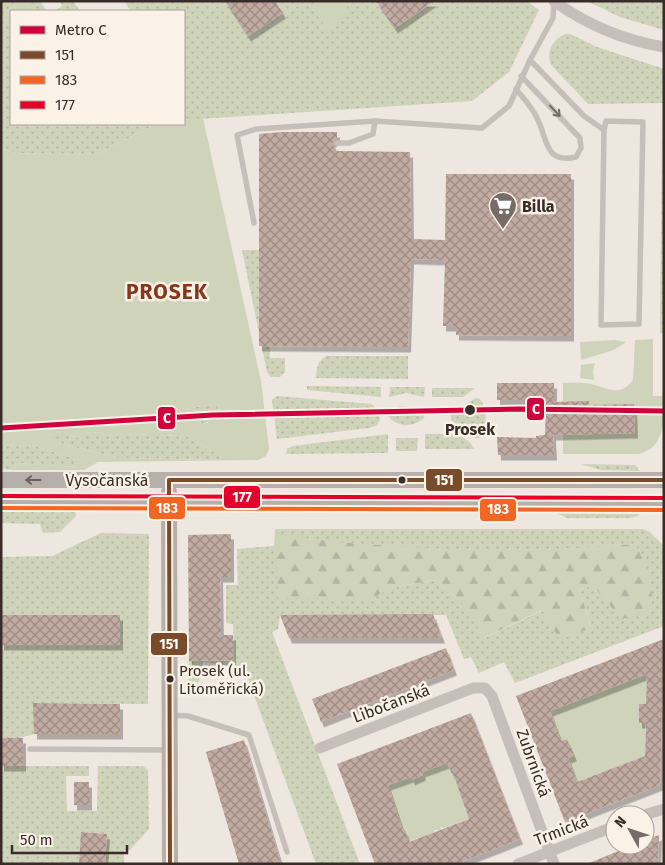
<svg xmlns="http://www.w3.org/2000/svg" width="665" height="865" font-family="'Fira Sans',sans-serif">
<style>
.grass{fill:url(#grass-dots);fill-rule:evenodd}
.forest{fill:url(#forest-firs)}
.green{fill:#cfd3ba;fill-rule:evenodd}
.building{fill:url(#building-cross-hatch);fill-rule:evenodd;filter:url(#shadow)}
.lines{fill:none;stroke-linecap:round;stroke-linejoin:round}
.lane{stroke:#c6bfb9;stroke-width:5.5}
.street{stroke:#c6bfb9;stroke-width:11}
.secondary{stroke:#b7afaa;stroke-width:16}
.bus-1-casing{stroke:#faf1e7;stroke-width:8}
.bus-2-casing{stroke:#faf1e7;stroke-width:8}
.bus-3-casing{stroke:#faf1e7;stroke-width:8}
.bus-1{stroke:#7a4b2a;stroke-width:4}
.bus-2{stroke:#f26522;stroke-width:4}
.bus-3{stroke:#e4002b;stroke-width:4}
.metro-1-casing{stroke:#faf1e7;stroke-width:9}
.metro-1{stroke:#cf003d;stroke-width:5}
.oneway{stroke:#776e69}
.oneway2{stroke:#6a605b}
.stop-dot{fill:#372c27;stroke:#faf1e7;stroke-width:2}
.labels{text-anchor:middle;stroke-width:5;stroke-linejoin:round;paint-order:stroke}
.bus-label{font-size:15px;fill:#372c27;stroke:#faf1e7;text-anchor:start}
.poi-label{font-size:16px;font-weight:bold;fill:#372c27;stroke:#faf1e7;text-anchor:start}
.stop-label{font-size:16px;font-weight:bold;fill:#372c27;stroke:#faf1e7}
.street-label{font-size:16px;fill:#372c27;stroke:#faf1e7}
.district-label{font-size:21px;font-weight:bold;letter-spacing:1px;fill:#88351e;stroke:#faf1e7}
.line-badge{stroke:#faf1e7;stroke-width:2}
.badge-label{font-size:14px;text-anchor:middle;font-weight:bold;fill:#fff}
</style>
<defs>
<pattern id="grass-dots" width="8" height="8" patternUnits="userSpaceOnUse" patternTransform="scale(1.25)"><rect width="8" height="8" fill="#cfd3ba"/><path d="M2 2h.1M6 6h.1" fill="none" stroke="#b2b5a0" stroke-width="1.8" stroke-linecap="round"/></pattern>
<pattern id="forest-firs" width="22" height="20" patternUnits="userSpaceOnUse" patternTransform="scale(1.25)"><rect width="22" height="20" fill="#cfd3ba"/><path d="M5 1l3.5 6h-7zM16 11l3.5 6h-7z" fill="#b2b5a0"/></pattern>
<pattern id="building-cross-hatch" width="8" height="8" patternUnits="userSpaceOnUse" patternTransform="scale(1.25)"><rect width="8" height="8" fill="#c1aaa1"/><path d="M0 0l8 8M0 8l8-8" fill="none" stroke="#9e8b83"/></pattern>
<filter id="shadow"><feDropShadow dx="3" dy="5.5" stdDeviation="0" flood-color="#0004"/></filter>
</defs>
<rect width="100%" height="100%" fill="#ede7e0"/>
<!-- grass -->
<g class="grass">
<polygon points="1,1 22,1 4,13 11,24 11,124 157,124 95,155 17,153 1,150"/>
<polygon points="25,1 40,1 47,11 32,11"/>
<polygon points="60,1 73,1 80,11 54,11 62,6"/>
<polygon points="124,1 225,1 248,36 283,13 275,1 376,1 395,28 429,5 427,1 527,1 539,10 509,72 472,101 184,120 184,11 131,11"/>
<polygon points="587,1 664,1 664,30 620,17"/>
<path d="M565 34H570L597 47 664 69V103L588 104 551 65C546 52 552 40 565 34Z"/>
<polygon points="662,110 664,333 660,333"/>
<polygon points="242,250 260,250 259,321 263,346 270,347 270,358 285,358 285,372 280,377 271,377 267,372"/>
<path d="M327 356H408V379L316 378C317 367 317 361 327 356Z"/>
<polygon points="307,386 381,387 381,397 307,390"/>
<polygon points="390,387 425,387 424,397 406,393 389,397"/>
<polygon points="432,388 475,388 463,397 432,397"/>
<polygon points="277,396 371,404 378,409 380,420 377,425 369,428 277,439 272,400"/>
<path d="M476 398 480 399C487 407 487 429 482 437L475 438 451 420V413Z"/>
<path d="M219 403C218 414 213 422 201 424L187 413 186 409Z"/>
<path d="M400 406 420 408 425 414 424 418C414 427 398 428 389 417L390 411Z"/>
<polygon points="98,432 107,436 122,434 186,436 222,457 222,460 119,458 54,442 48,435 63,433 83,439 83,435"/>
<polygon points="388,434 388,453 286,454 287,449 293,446"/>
<path d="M425 434C441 434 466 430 474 449H425Z"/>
<polygon points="396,438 418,438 417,451 396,451"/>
<polygon points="1,444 34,446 79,460 75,467 17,463 14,469 1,469"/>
<polygon points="581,464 635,465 640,471 601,470"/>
<polygon points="75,509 76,516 60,532 43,533 40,524 1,523 1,510"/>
<polygon points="554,512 640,512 638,516 630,518 567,518"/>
<path d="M275 529H643L650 532 664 546V626L515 683 504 662 479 673 471 657 464 659 446 615H280L278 629 272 632 360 864H316L244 668 203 662 199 682 188 681 189 660 234 661 233 624 226 623V585H238L237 549 274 546ZM276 534C294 536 311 541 329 542 431 551 534 554 636 544L593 585 580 590 591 627 543 610 485 638 462 602 434 580 395 587Z"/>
<polygon points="101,533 148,534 149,536 148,704 34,703 35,734 19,738 1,738 1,645 120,645 120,615 1,615 1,557 52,556"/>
<polygon points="1,766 89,766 89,776 66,776 67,811 97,811 98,766 143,766 148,770 149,829 130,850 124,850 124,864 105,864 107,834 82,832 79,864 1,864"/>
</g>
<!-- forest -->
<path class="forest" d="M276 533C320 542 364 544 408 547 485 551 560 551 636 544 646 567 655 587 651 613L621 619 593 585 580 590 591 628 560 640 542 610 484 638 462 602 434 580 395 587 370 599 278 598Z"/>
<!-- green -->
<g class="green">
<polygon points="22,1 25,1 32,11 11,11 11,24 4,13"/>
<polygon points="323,1 343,1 351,14 327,30 313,8"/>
<path d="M203 118 261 381 269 449 266 456 258 460 98 462 84 470H1L14 469 17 463 75 467 79 460 34 446 1 444V150L17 153 95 155 157 124H184V120ZM219 403 218 413 210 416 208 423 201 424 187 413 186 409ZM98 432 107 436 122 434 186 436 222 457V460L119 458 54 442 48 435 63 433 83 439V435Z"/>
<path d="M653 339V396H664C664 422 665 448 638 454H563V383C573 383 584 382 595 385 612 390 620 396 633 380L635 340Z"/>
<polygon points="615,340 626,342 614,350 581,360 580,342"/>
<polygon points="595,363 593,371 594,380 580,378 581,365"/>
<polygon points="647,674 645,756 577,782 568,758 573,755 567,739 561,741 550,711"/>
<polygon points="449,762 450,771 453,773 466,807 464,808 471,818 444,828 440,827 441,830 434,830 435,832 407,842 406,833 403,831 390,798 392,796 386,786 411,777 412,779 423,775 422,772"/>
</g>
<!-- building -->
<g class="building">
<polygon points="225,1 275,1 283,13 248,36"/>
<polygon points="376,1 434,1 395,28"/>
<polygon points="281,132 337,132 337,138 332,143 337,151 410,152 411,239 445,240 446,174 571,174 571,336 456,335 456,326 443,326 445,260 411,259 408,347 259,346 259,134"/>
<polygon points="497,383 554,383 554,402 589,401 589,405 634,404 635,433 553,435 554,455 498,455 497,437 536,438 536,436 545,435 546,404 529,400 497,400"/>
<polygon points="231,534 231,577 220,577 221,635 233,635 233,660 189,661 188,535"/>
<polygon points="433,614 442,638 289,638 280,615"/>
<rect x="1" y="615" width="119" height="30"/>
<path d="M664 639 660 785 565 822 516 696ZM647 674 646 704H639V723H646L645 756 577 782 568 758 574 756 567 739 561 741 550 711Z"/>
<polygon points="446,648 454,670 321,722 312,699"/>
<polygon points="33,703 120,704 120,734 34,734"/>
<path d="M471 713 520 839 456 864H375L337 764ZM447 763 452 774 453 773 469 819 409 842 405 830 403 831 388 785 411 777 412 780 423 775 422 772Z"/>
<rect x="1" y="738" width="22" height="28"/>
<polygon points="244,740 280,860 272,864 239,864 206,752"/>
<rect x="74" y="782" width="15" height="23"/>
<polygon points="81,832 107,834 105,864 79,864"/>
<polygon points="659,835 658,864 587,864 633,845 645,845 645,840"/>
</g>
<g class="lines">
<!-- lane -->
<g class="lane">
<polyline points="554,1 553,18 530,60 584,116 604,130"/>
<path d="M516 89C524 99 532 107 537 118 548 139 544 164 576 157L581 148 580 138 521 76"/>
<polygon points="606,121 643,122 639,324 601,325 604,130"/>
<polyline points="337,143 349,143 373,134 375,121"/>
<polyline points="254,223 237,135 256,129 375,121 482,128 509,106 530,60"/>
<polyline points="171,715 188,716 249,735 287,852"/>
<polyline points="30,749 167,750"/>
</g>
<!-- street -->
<g class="street">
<path d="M554 1C587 25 623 40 664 47"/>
<polyline points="320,748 473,688 485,688 492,696 554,864"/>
<polyline points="644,815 664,809"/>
<polyline points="518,864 615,826"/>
</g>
<!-- secondary -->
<g class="secondary">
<polyline points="1,480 664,480"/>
<polyline points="169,492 170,864"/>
<polyline points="1,502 664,504"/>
</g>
<defs>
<polyline id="bus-1" points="170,864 169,480 664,480"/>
<polyline id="bus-2" points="1,508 664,510"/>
<polyline id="bus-3" points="1,496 664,498"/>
</defs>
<!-- bus-1 casing -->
<use href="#bus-1" class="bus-1-casing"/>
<!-- bus-2 casing -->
<use href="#bus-2" class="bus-2-casing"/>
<!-- bus-3 casing -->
<use href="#bus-3" class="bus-3-casing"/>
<!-- bus-1 -->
<use href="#bus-1" class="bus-1"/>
<!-- bus-2 -->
<use href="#bus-2" class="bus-2"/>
<!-- bus-3 -->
<use href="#bus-3" class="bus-3"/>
<defs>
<polyline id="metro-1" points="1,428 213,415 521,409 664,411"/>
</defs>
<!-- metro-1 casing -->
<use href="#metro-1" class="metro-1-casing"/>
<!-- metro-1 -->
<use href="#metro-1" class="metro-1"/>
</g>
<!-- one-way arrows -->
<defs><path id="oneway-shaft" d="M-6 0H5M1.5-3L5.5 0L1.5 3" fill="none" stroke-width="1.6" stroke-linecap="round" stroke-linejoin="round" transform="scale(1.25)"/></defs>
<use class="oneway" href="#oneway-shaft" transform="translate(555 111) rotate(47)"/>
<use class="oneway2" href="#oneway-shaft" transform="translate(33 480) rotate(-180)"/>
<!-- icons -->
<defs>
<symbol id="supermarket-pin" viewBox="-11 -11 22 30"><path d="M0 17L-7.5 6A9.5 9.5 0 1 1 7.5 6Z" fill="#776d68" stroke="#faf1e7"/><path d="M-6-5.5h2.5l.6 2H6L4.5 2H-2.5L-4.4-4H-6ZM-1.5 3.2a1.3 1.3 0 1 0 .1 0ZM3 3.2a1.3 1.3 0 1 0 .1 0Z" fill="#fff"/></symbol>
</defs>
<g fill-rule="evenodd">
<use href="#supermarket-pin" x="487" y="190" width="32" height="43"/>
</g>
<!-- markers -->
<g class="stop-dot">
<circle cx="470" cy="410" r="6"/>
<circle cx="402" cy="480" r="4.5"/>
<circle cx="170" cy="679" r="4.5"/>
</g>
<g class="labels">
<!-- bus labels -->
<g class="bus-label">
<text x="179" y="676">Prosek (ul.<tspan x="179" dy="18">Litoměřická)</tspan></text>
</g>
<!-- poi labels -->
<g class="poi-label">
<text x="522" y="212">Billa</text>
</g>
<!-- stop labels -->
<g class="stop-label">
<text x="470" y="435">Prosek</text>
</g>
<!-- street labels -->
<g class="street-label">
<text x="107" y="486">Vysočanská</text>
<text transform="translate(391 703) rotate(-21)" y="6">Libočanská</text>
<text transform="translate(534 763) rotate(70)" y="6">Zubrnická</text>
<text transform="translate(561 830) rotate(-21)" y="6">Trmická</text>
</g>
<!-- district labels -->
<g class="district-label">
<text x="167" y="299">PROSEK</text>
</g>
</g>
<g class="line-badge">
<rect x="526" y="397" width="19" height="24" rx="5" fill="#cf003d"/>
<rect x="157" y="406" width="19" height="24" rx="5" fill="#cf003d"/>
<rect x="425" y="468" width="38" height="24" rx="5" fill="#7a4b2a"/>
<rect x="223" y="485" width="38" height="24" rx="5" fill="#e4002b"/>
<rect x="148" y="496" width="38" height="24" rx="5" fill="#f26522"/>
<rect x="479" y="498" width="38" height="24" rx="5" fill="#f26522"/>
<rect x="150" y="632" width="38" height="24" rx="5" fill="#7a4b2a"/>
</g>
<g class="badge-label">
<text x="536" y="414">C</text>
<text x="167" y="423">C</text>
<text x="444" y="485">151</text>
<text x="242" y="502">177</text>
<text x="167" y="513">183</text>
<text x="498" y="514">183</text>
<text x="169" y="649">151</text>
</g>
<!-- border -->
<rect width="665" height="865" fill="none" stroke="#372c27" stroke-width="5"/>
<!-- legend -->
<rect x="10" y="10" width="175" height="115" fill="#faf1e7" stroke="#aca29a"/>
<rect x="20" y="26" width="25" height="8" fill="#cf003d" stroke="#aca29a"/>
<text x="55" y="35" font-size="15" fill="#372c27">Metro C</text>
<rect x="20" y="51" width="25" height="8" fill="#7a4b2a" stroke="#aca29a"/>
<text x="55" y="60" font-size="15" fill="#372c27">151</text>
<rect x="20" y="76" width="25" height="8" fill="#f26522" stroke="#aca29a"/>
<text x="55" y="85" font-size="15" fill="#372c27">183</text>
<rect x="20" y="101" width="25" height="8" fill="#e4002b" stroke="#aca29a"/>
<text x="55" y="110" font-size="15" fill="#372c27">177</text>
<!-- north arrow -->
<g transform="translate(630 830) rotate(310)"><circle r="24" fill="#faf1e7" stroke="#aca29a"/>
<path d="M0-4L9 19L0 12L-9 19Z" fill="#776d68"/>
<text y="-8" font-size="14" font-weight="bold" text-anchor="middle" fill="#372c27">N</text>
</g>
<!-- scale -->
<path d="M12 845v8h115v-8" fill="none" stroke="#372c27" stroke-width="2.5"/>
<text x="20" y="845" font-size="15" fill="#372c27" stroke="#faf1e7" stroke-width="4" paint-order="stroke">50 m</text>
</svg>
